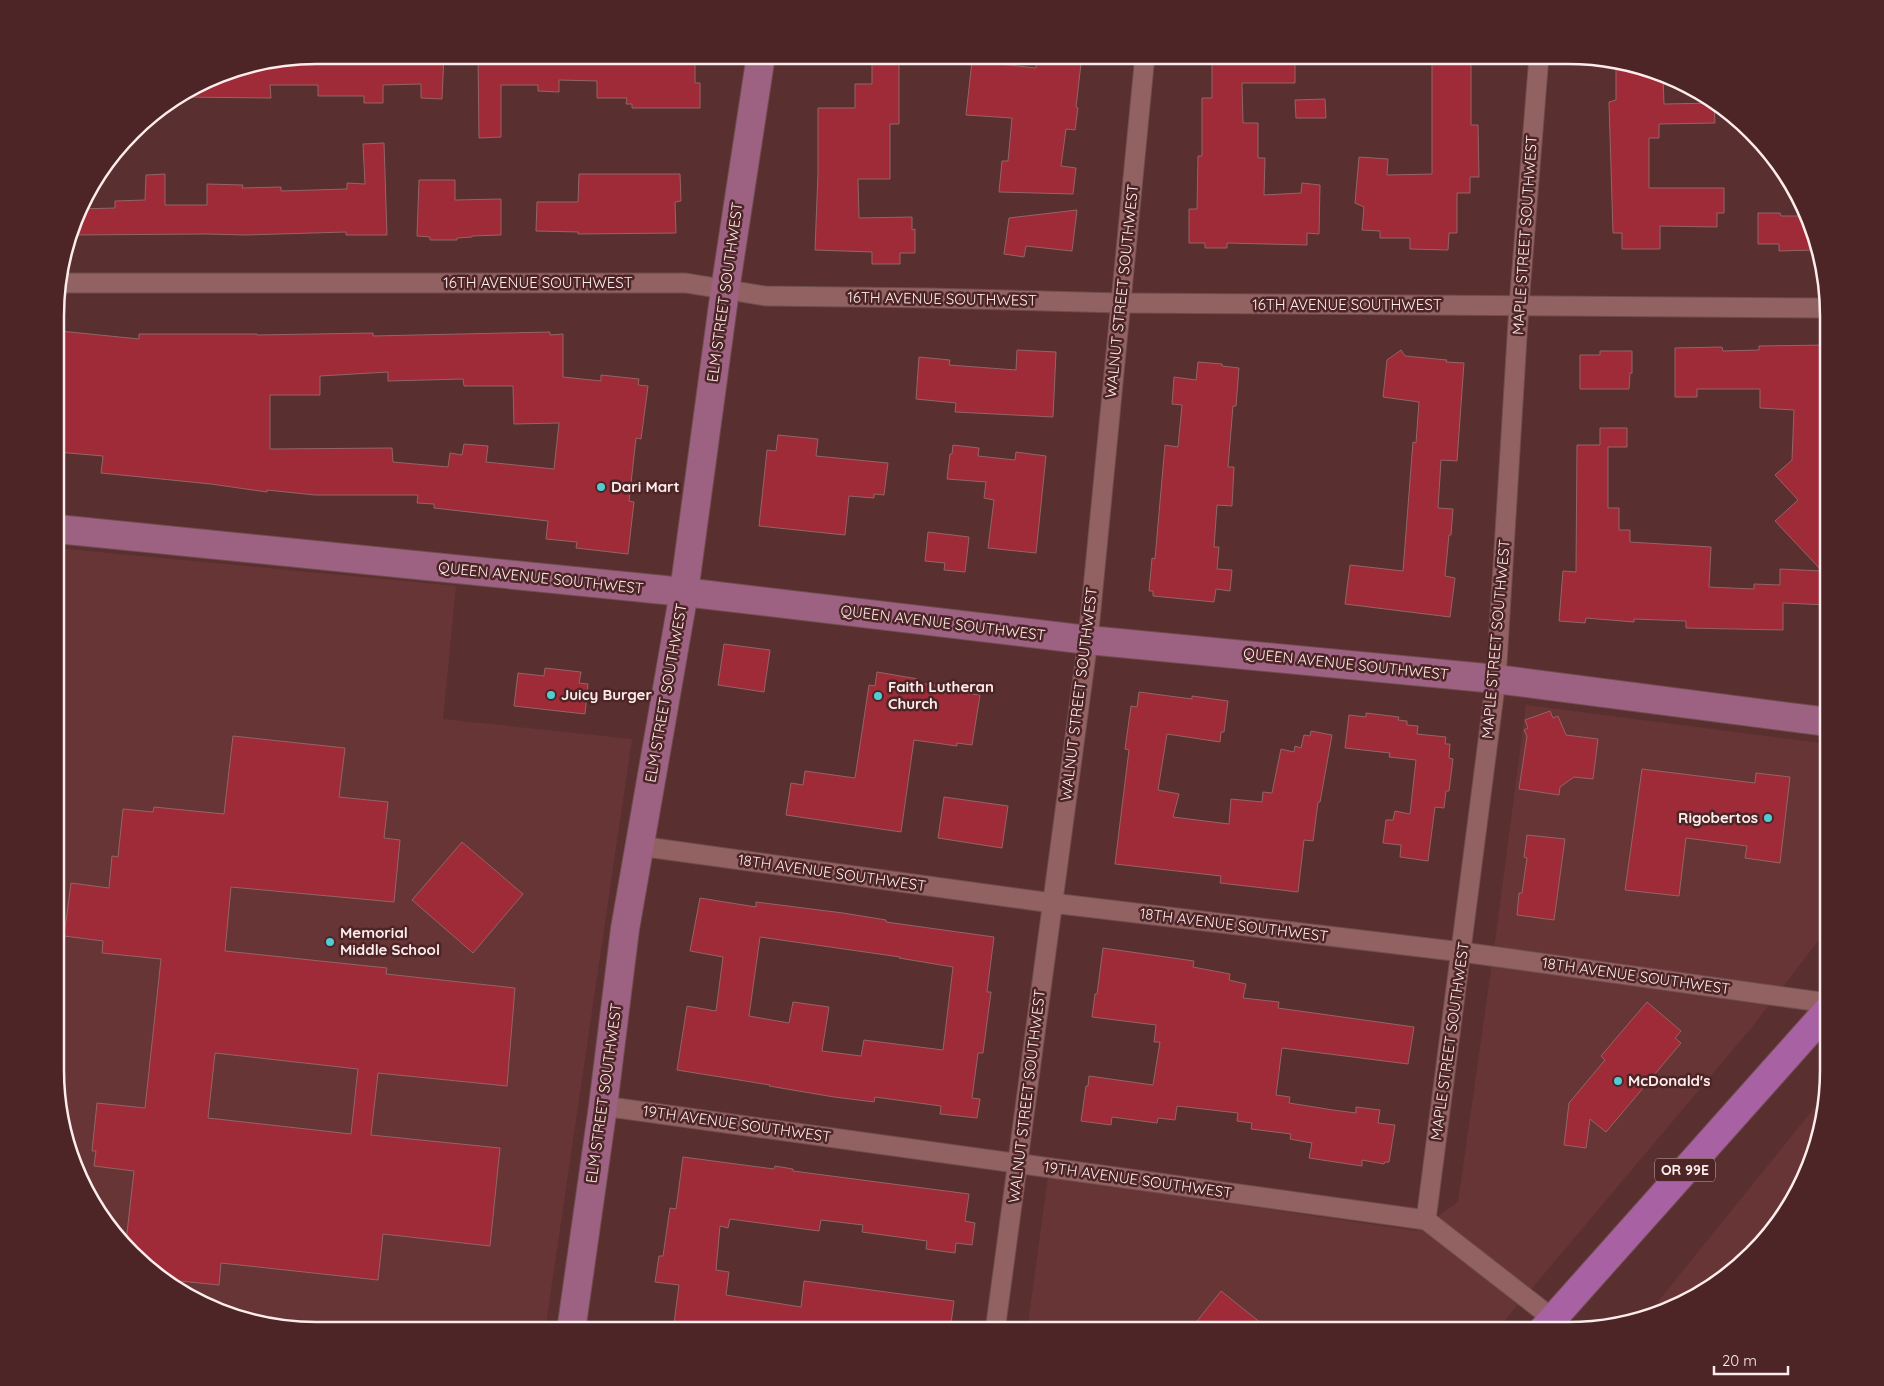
<svg xmlns="http://www.w3.org/2000/svg" width="1884" height="1386" font-family="Quicksand,sans-serif">
<style>
.built{fill:#683537}
.building{fill:#9f2b38;stroke:#946464;fill-rule:evenodd}
.lines{fill:none;stroke-linecap:round;stroke-linejoin:round}
.street-casing{stroke:#6f4d4f;stroke-width:21}
.secondary-casing{stroke:#6f4d4f;stroke-width:30}
.primary-casing{stroke:#6f4d4f;stroke-width:30}
.street{stroke:#926262;stroke-width:19}
.secondary{stroke:#9d6182;stroke-width:28}
.primary{stroke:#a861a2;stroke-width:28}
.poi-dot{fill:#51ccd2;stroke:#4e2526;stroke-width:2}
.labels{text-anchor:middle;stroke-width:5;stroke-linejoin:round;paint-order:stroke}
.shield{fill:#4e2526;stroke:#c8b0b1;stroke-width:1}
.shield-label{font-size:14px;font-weight:bold;fill:#fdecec}
.street-label{font-size:15px;fill:#fdecec;stroke:#4e2526}
.poi-label{font-size:15px;font-weight:bold;fill:#fdecec;stroke:#4e2526;text-anchor:start}
.rim{fill:none;stroke:#fdecec;stroke-width:2.5}
</style>
<rect width="100%" height="100%" fill="#5a2f30"/>
<!-- built -->
<g class="built">
<polygon points="57,548 456,586 443,719 632,739 545,1331 299,1330 231,1317 157,1277 90,1201 57,1104"/>
<polygon points="1526,705 1828,744 1828,928 1752,1027 1496,1331 1027,1331 1048,1177 1417,1231 1458,1202 1496,935"/>
<polygon points="1828,1091 1815,1155 1775,1229 1727,1277 1683,1304 1643,1320"/>
</g>
<!-- building -->
<g class="building">
<polygon points="315,55 444,55 442,99 421,98 421,84 383,85 383,103 364,103 364,96 318,96 318,85 270,85 271,98 180,97 216,75"/>
<polygon points="478,55 695,55 695,83 700,83 700,108 632,108 632,104 626,104 627,98 597,98 597,81 559,80 559,92 538,91 538,85 501,85 501,137 479,138"/>
<polygon points="872,55 899,55 899,124 890,124 890,179 858,179 859,218 912,217 912,230 915,229 915,253 900,253 900,264 872,264 872,252 815,250 818,173 818,108 855,108 855,84 872,84"/>
<polygon points="1037,55 1082,55 1076,107 1078,108 1075,130 1066,129 1061,166 1076,168 1073,194 999,192 1002,161 1008,161 1012,118 966,115 972,61 1036,68"/>
<polygon points="1212,55 1295,55 1295,83 1242,83 1243,123 1258,123 1258,158 1265,158 1264,195 1301,193 1302,183 1320,185 1319,234 1307,233 1307,245 1227,243 1227,248 1205,248 1205,243 1189,243 1189,209 1197,209 1198,156 1202,156 1202,98 1212,98"/>
<polygon points="1432,55 1471,56 1471,125 1478,125 1479,177 1470,177 1470,193 1457,193 1457,233 1449,233 1448,250 1410,249 1410,238 1380,238 1380,231 1362,230 1364,207 1355,203 1359,157 1388,159 1387,175 1432,174"/>
<polygon points="1622,63 1653,69 1663,75 1664,104 1714,103 1715,123 1659,124 1659,138 1649,138 1649,188 1724,188 1724,213 1717,213 1717,227 1660,226 1660,249 1622,249 1622,233 1613,233 1609,102 1616,100 1616,69 1622,70"/>
<polygon points="1325,99 1326,118 1296,118 1295,100"/>
<polygon points="384,143 387,235 346,235 346,232 246,235 206,234 71,235 79,209 115,208 115,201 145,200 146,175 165,174 165,205 207,205 207,184 243,185 242,188 281,187 281,191 347,189 347,183 365,184 363,144"/>
<polygon points="579,174 680,174 681,201 675,202 676,233 578,234 578,232 536,231 537,202 578,202"/>
<polygon points="419,180 455,180 455,200 501,199 501,235 472,236 472,237 457,238 457,240 430,240 430,237 417,236"/>
<polygon points="1077,210 1072,251 1026,246 1024,257 1004,254 1009,218"/>
<polygon points="1758,213 1780,213 1781,216 1806,216 1815,250 1779,251 1779,244 1758,244"/>
<path d="M60 331 139 339V334H257V335L373 333V336L550 332V335L563 334V377L601 381V375L639 379 638 385 648 386 641 439 636 438 629 501 634 502 628 554 576 548 577 542 546 539 548 521 434 508V504L417 503 418 495H315L267 490V492L211 484 101 473 103 456 57 452V337H59ZM388 372V381L463 379 464 386H513L514 424 559 423 554 469 486 462 488 446 464 444 462 455 450 453 448 467 393 462 392 448 270 449V395H320V376Z"/>
<polygon points="1828,345 1828,605 1783,603 1783,630 1686,628 1686,621 1634,619 1634,622 1586,618 1585,623 1559,621 1563,571 1576,572 1577,445 1600,445 1600,428 1627,428 1627,447 1608,447 1608,508 1619,508 1619,530 1630,530 1630,542 1711,547 1709,587 1754,589 1754,584 1780,585 1780,569 1822,571 1775,521 1798,500 1775,475 1792,460 1794,410 1760,408 1760,389 1697,389 1697,397 1675,397 1675,348 1722,347 1723,351 1759,350 1759,346"/>
<polygon points="1017,350 1056,352 1053,417 955,412 956,403 916,399 919,357 950,360 949,365 1016,370"/>
<polygon points="1401,350 1405,356 1447,360 1446,362 1464,363 1457,461 1441,460 1438,508 1453,509 1451,535 1449,535 1445,576 1455,578 1450,617 1345,604 1350,565 1403,571 1413,442 1416,443 1419,402 1383,397 1387,360"/>
<polygon points="1600,351 1632,351 1632,373 1630,373 1629,389 1580,389 1580,355 1600,355"/>
<polygon points="1198,362 1222,364 1222,366 1239,368 1236,406 1233,406 1228,467 1234,467 1232,506 1217,505 1214,547 1219,547 1217,569 1232,570 1230,591 1216,589 1214,602 1153,596 1153,591 1149,591 1152,558 1155,559 1165,445 1178,447 1182,405 1172,404 1174,377 1196,380"/>
<polygon points="778,435 818,439 816,456 888,463 884,495 874,494 874,498 849,496 845,535 759,526 767,450 776,451"/>
<polygon points="953,445 979,448 978,456 1015,460 1016,452 1046,456 1036,553 988,548 994,500 984,498 986,482 947,479 950,454 952,454"/>
<polygon points="928,532 969,537 965,572 944,570 945,563 925,561"/>
<polygon points="724,644 770,650 764,692 718,685"/>
<polygon points="545,668 581,672 579,683 588,684 585,714 514,706 518,673 544,676"/>
<polygon points="877,672 918,679 918,683 964,689 963,693 980,695 972,745 957,743 957,746 914,740 901,832 786,815 791,783 803,785 805,771 855,778 869,685 875,686"/>
<polygon points="1139,692 1192,699 1192,696 1228,701 1224,732 1221,732 1220,742 1167,734 1158,790 1179,794 1173,817 1229,824 1231,799 1262,802 1263,792 1272,793 1281,749 1294,752 1295,746 1301,748 1304,735 1310,736 1311,731 1332,735 1320,802 1318,802 1313,841 1304,840 1298,892 1220,883 1221,876 1115,864 1129,750 1125,749 1131,706 1137,707"/>
<polygon points="1550,711 1553,718 1558,716 1566,735 1598,739 1593,779 1574,777 1560,787 1559,795 1519,789 1527,736 1524,730 1528,728 1525,720"/>
<polygon points="1366,713 1399,717 1398,720 1407,721 1407,725 1418,726 1417,734 1446,737 1445,744 1450,744 1449,758 1453,759 1449,791 1446,791 1444,808 1435,807 1428,861 1400,857 1401,845 1383,843 1386,820 1393,820 1395,811 1410,814 1416,760 1389,757 1390,753 1345,748 1349,715 1366,717"/>
<path d="M233 736 345 748 339 797 388 802 384 838 400 840 394 902 231 887 225 951 387 968 386 974 515 988 507 1086 378 1073 371 1135 500 1148 490 1246 383 1234 378 1280 221 1263 219 1285 160 1279 126 1242 134 1171 94 1166 96 1151H92L97 1103 145 1108 161 959 102 953 103 941 64 936 71 883 109 888 112 856 118 857 123 809 153 812 154 807 224 814ZM215 1053 358 1069 351 1134 208 1118Z"/>
<polygon points="1642,769 1755,783 1756,773 1790,777 1780,863 1745,858 1747,846 1686,838 1679,896 1625,890"/>
<polygon points="944,797 1008,806 1002,848 938,838"/>
<polygon points="1527,835 1565,839 1554,920 1517,915 1519,893 1522,893 1527,858 1524,857"/>
<polygon points="462,842 523,894 473,953 412,900"/>
<path d="M700 898 756 907V902L843 913 886 920V922L994 937 987 992H991L983 1053H978L972 1098 980 1099 977 1118 940 1114 941 1106 875 1097 874 1102 834 1097 769 1086 770 1085 677 1070 687 1006 716 1011 723 957 690 951ZM760 937 900 957 899 958 953 967 943 1050 864 1040 861 1056 822 1051 829 1007 793 1002 789 1023 749 1016Z"/>
<polygon points="1103,948 1194,961 1193,967 1230,974 1229,980 1246,984 1243,998 1279,1002 1278,1008 1414,1027 1408,1064 1282,1048 1276,1095 1290,1097 1289,1103 1333,1110 1356,1113 1356,1107 1380,1110 1378,1123 1395,1125 1389,1162 1385,1162 1384,1164 1362,1160 1362,1166 1309,1158 1312,1143 1290,1139 1291,1134 1251,1129 1252,1123 1237,1121 1238,1113 1177,1106 1175,1120 1158,1118 1157,1123 1112,1117 1111,1125 1081,1121 1086,1086 1088,1086 1089,1076 1153,1085 1160,1042 1154,1042 1156,1025 1092,1017 1095,994 1097,994"/>
<polygon points="1647,1002 1681,1031 1675,1038 1681,1043 1606,1132 1590,1119 1586,1148 1564,1145 1569,1103 1605,1060 1601,1056"/>
<polygon points="683,1157 774,1169 775,1166 793,1169 793,1171 969,1194 965,1221 975,1223 972,1245 956,1243 955,1253 926,1249 927,1241 862,1232 863,1225 821,1220 819,1231 730,1219 728,1228 720,1226 716,1270 729,1272 726,1295 801,1307 804,1281 954,1301 950,1331 841,1331 786,1323 785,1331 673,1331 679,1285 655,1282 659,1256 663,1256 670,1208 676,1209"/>
<polygon points="1221,1291 1271,1331 1189,1331"/>
</g>
<g class="lines">
<defs>
<g id="street">
<polyline points="57,283 686,283 765,296 930,298 1121,303 1828,308"/>
<polyline points="639,846 1052,903 1462,952 1828,1003"/>
<polyline points="603,1106 1426,1220 1552,1318"/>
<polyline points="1426,1220 1496,679 1519,305 1539,56"/>
<polyline points="995,1331 1088,640 1145,55"/>
</g>
<g id="secondary">
<polyline points="57,529 684,592 1088,640 1496,679 1828,722"/>
<polyline points="571,1331 603,1106 625,929 684,592 725,290 761,55"/>
</g>
<polyline id="primary" points="1542,1331 1828,1010"/>
</defs>
<!-- street casing -->
<use href="#street" class="street-casing"/>
<!-- secondary casing -->
<use href="#secondary" class="secondary-casing"/>
<!-- primary casing -->
<use href="#primary" class="primary-casing"/>
<!-- street -->
<use href="#street" class="street"/>
<!-- secondary -->
<use href="#secondary" class="secondary"/>
<!-- primary -->
<use href="#primary" class="primary"/>
</g>
<!-- markers -->
<g class="poi-dot">
<circle cx="601" cy="487" r="5"/>
<circle cx="551" cy="695" r="5"/>
<circle cx="878" cy="696" r="5"/>
<circle cx="1768" cy="818" r="5"/>
<circle cx="330" cy="942" r="5"/>
<circle cx="1618" cy="1081" r="5"/>
</g>
<g class="labels">
<!-- shield labels -->
<rect class="shield" x="1655" y="1158.5" width="60" height="23" rx="4"/>
<g class="shield-label">
<text x="1685" y="1175">OR 99E</text>
</g>
<!-- street labels -->
<g class="street-label">
<text transform="translate(1525 235) rotate(-86)" y="5">MAPLE STREET SOUTHWEST</text>
<text x="538" y="288">16TH AVENUE SOUTHWEST</text>
<text transform="translate(1122 291) rotate(-84)" y="5">WALNUT STREET SOUTHWEST</text>
<text transform="translate(725 292) rotate(-82)" y="5">ELM STREET SOUTHWEST</text>
<text transform="translate(942 299) rotate(1)" y="5">16TH AVENUE SOUTHWEST</text>
<text x="1347" y="310">16TH AVENUE SOUTHWEST</text>
<text transform="translate(541 578) rotate(6)" y="5">QUEEN AVENUE SOUTHWEST</text>
<text transform="translate(943 623) rotate(7)" y="5">QUEEN AVENUE SOUTHWEST</text>
<text transform="translate(1496 639) rotate(-85)" y="5">MAPLE STREET SOUTHWEST</text>
<text transform="translate(1346 664) rotate(6)" y="5">QUEEN AVENUE SOUTHWEST</text>
<text transform="translate(666 693) rotate(-80)" y="5">ELM STREET SOUTHWEST</text>
<text transform="translate(1079 694) rotate(-83)" y="5">WALNUT STREET SOUTHWEST</text>
<text transform="translate(832 873) rotate(8)" y="5">18TH AVENUE SOUTHWEST</text>
<text transform="translate(1234 925) rotate(7)" y="5">18TH AVENUE SOUTHWEST</text>
<text transform="translate(1636 976) rotate(8)" y="5">18TH AVENUE SOUTHWEST</text>
<text transform="translate(1450 1041) rotate(-82)" y="5">MAPLE STREET SOUTHWEST</text>
<text transform="translate(604 1093) rotate(-82)" y="5">ELM STREET SOUTHWEST</text>
<text transform="translate(1027 1096) rotate(-83)" y="5">WALNUT STREET SOUTHWEST</text>
<text transform="translate(737 1124) rotate(8)" y="5">19TH AVENUE SOUTHWEST</text>
<text transform="translate(1138 1180) rotate(8)" y="5">19TH AVENUE SOUTHWEST</text>
</g>
<!-- poi labels -->
<g class="poi-label">
<text x="611" y="492">Dari Mart</text>
<text x="888" y="692">Faith Lutheran<tspan x="888" dy="17">Church</tspan></text>
<text x="561" y="700">Juicy Burger</text>
<text x="1758" y="823" text-anchor="end">Rigobertos</text>
<text x="340" y="938">Memorial<tspan x="340" dy="17">Middle School</tspan></text>
<text x="1628" y="1086">McDonald's</text>
</g>
</g>
<!-- crop -->
<path d="M0 0H1884V1386H0ZM316 64H1568A252 252 0 0 1 1820 316V1070A252 252 0 0 1 1568 1322H316A252 252 0 0 1 64 1070V316A252 252 0 0 1 316 64Z" fill="#4e2526" fill-rule="evenodd"/>
<path class="rim" d="M316 64H1568A252 252 0 0 1 1820 316V1070A252 252 0 0 1 1568 1322H316A252 252 0 0 1 64 1070V316A252 252 0 0 1 316 64Z"/>
<!-- scale -->
<path d="M1714 1366v8h74v-8" fill="none" stroke="#fdecec" stroke-width="2.5"/>
<text x="1722" y="1366" font-size="15" fill="#fdecec" stroke="#4e2526" stroke-width="4" paint-order="stroke">20 m</text>
</svg>
